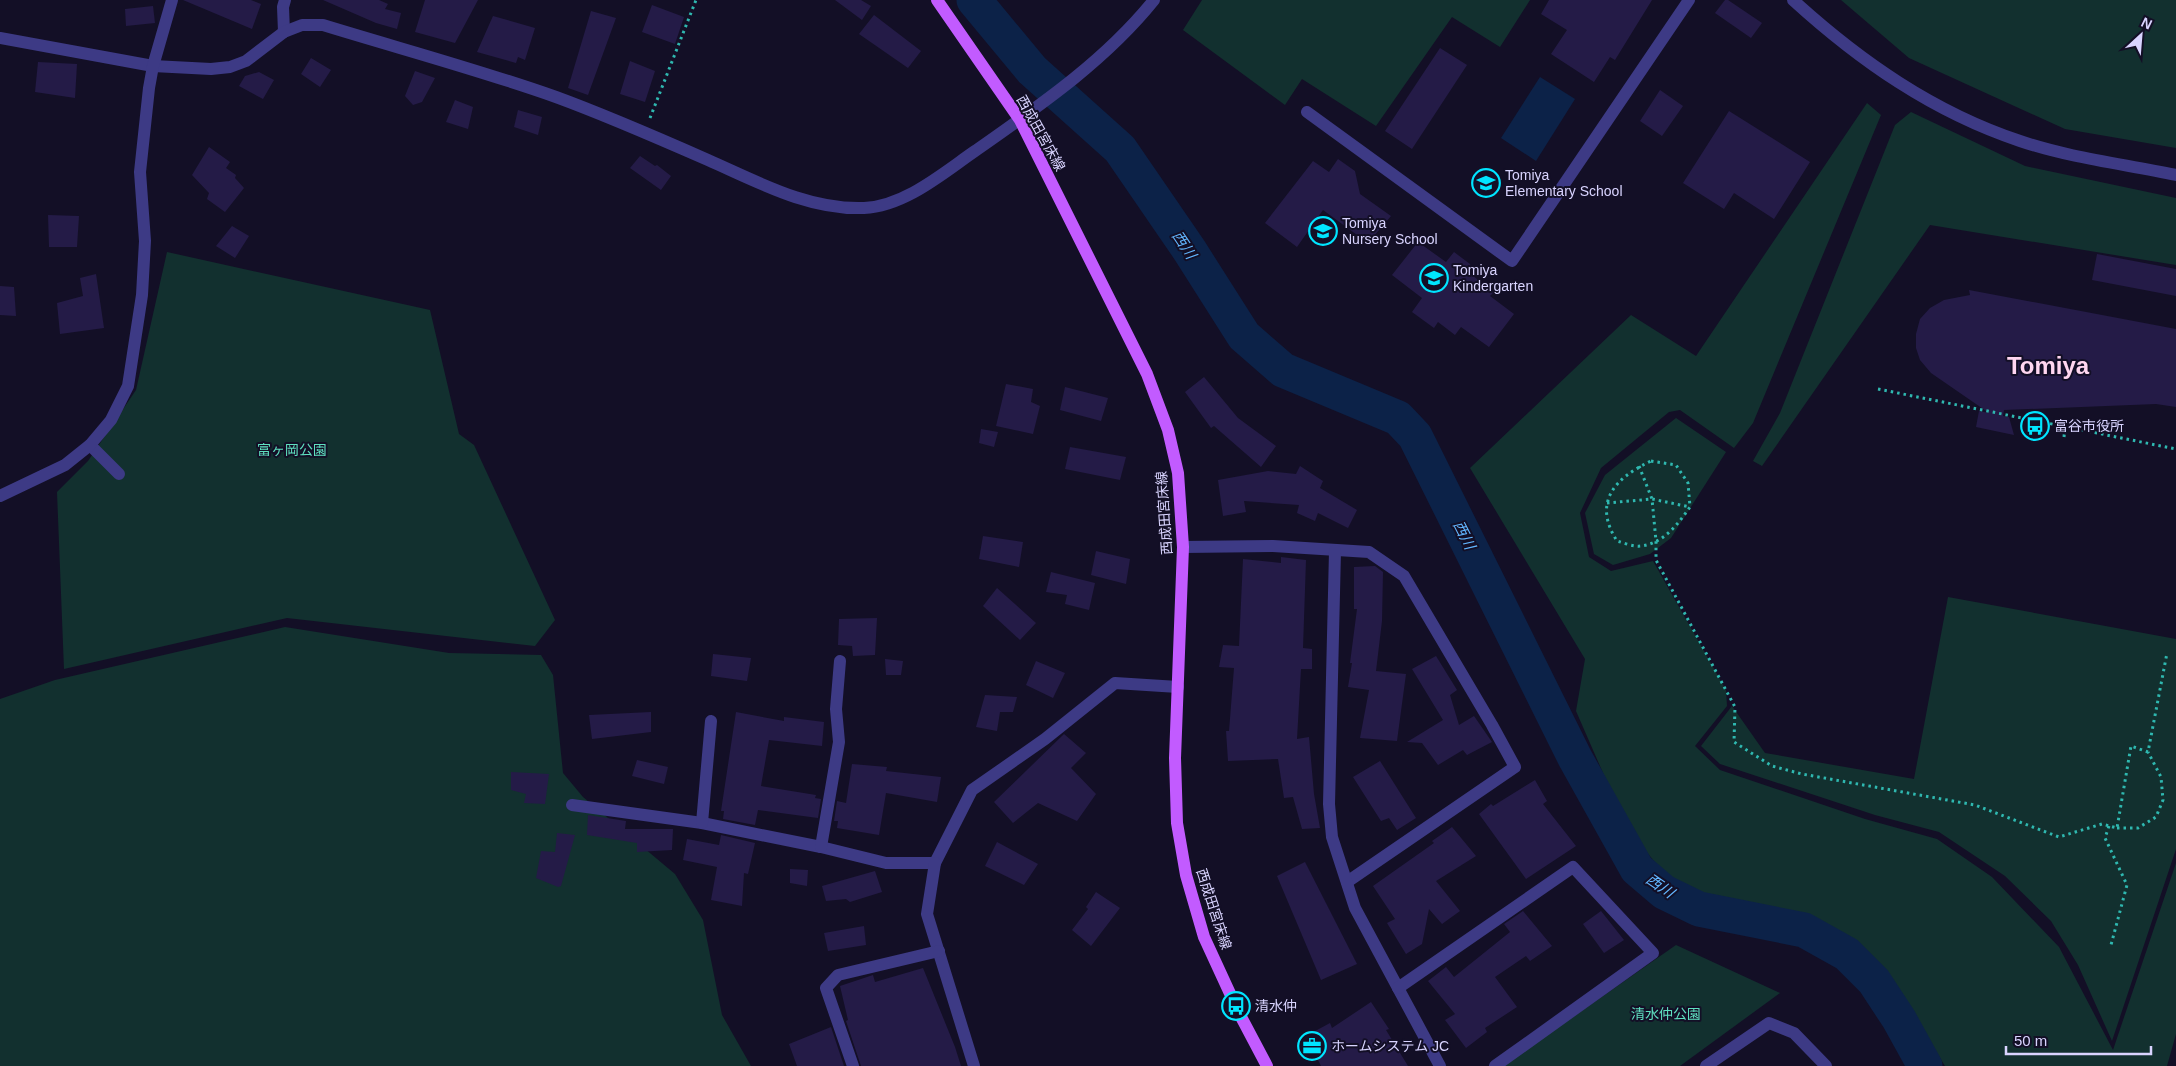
<svg xmlns="http://www.w3.org/2000/svg" width="2176" height="1066" font-family="Helvetica,'Noto Sans JP',sans-serif">
<style>
.green{fill:#12302f}
.water{fill:#0c2248}
.lines{fill:none;stroke-linecap:round;stroke-linejoin:round}
.river{stroke:#0c2248;stroke-width:35}
.building{fill:#241b47}
.path{stroke:#2fb8b0;stroke-width:3;stroke-dasharray:2.5 4;stroke-linecap:butt}
.minor{stroke:#3d3a85;stroke-width:12}
.major{stroke:#c25bff;stroke-width:12}
.labels{text-anchor:middle;stroke-width:4;stroke-linejoin:round;paint-order:stroke}
.street-label{font-size:14px;fill:#d9d4ff;stroke:#130f26}
.poi-label{font-size:14px;fill:#d9d4ff;stroke:#130f26;text-anchor:start}
.park-label{font-size:14px;fill:#5fe0c0;stroke:#130f26}
.water-label{font-size:15px;font-style:italic;fill:#62b6ff;stroke:#130f26}
.town-label{font-size:24px;font-weight:bold;fill:#ffd6f0;stroke:#130f26}
</style>
<rect width="100%" height="100%" fill="#130f26"/>
<!-- green -->
<g class="green">
<polygon points="1202,0 1530,0 1500,47 1452,17 1376,126 1302,79 1285,105 1183,30"/>
<polygon points="1841,0 2176,0 2176,148 2065,129 1909,58"/>
<polygon points="1867,103 1881,115 1753,423 1734,448 1680,410 1669,412 1601,468 1580,513 1589,557 1611,571 1653,561 1726,690 1727,706 1695,746 1720,770 1865,819 1937,839 1992,877 2059,947 2113,1050 2176,863 2176,1034 2167,1066 1945,1066 1886,970 1822,926 1735,908 1671,882 1627,828 1576,711 1585,659 1470,468 1631,315 1696,356"/>
<polygon points="1911,112 2025,166 2176,198 2176,265 1930,225 1762,466 1753,461 1780,413 1895,125"/>
<polygon points="167,252 430,310 459,434 474,445 555,620 535,646 287,618 64,669 57,492 88,461 136,390"/>
<polygon points="1676,418 1726,452 1671,538 1650,554 1613,565 1594,554 1585,513 1605,475"/>
<polygon points="1948,597 2176,639 2176,849 2112,1041 2078,965 2051,921 2005,876 1939,832 1875,815 1720,764 1701,746 1732,706 1765,753 1914,779"/>
<polygon points="285,627 449,653 541,655 553,675 563,773 583,797 675,874 703,920 722,1015 751,1066 0,1066 0,699 55,680"/>
<polygon points="1676,945 1780,993 1680,1066 1503,1066"/>
</g>
<!-- water -->
<polygon class="water" points="1540,77 1575,99 1536,161 1501,138"/>
<g class="lines">
<!-- river -->
<polyline class="river" points="974,0 1032,70 1120,149 1190,251 1244,336 1283,370 1398,418 1415,436 1575,758 1637,869 1664,892 1699,909 1804,930 1847,954 1874,981 1899,1019 1925,1066"/>
</g>
<!-- building -->
<g class="building">
<polygon points="183,0 251,0 261,4 252,29"/>
<polygon points="323,0 379,0 388,4 385,9 401,13 397,29 376,23"/>
<polygon points="425,0 478,0 455,43 415,32"/>
<polygon points="835,0 861,0 871,6 862,20"/>
<polygon points="1549,0 1652,0 1615,60 1610,57 1594,82 1551,54 1567,30 1541,14"/>
<polygon points="1725,0 1728,0 1762,23 1751,38 1715,13"/>
<polygon points="652,5 684,17 675,44 642,32"/>
<polygon points="153,6 155,23 126,26 125,9"/>
<polygon points="591,11 616,18 588,95 568,88"/>
<polygon points="874,15 921,51 908,68 859,34"/>
<polygon points="493,16 535,28 525,60 518,57 516,63 477,52"/>
<polygon points="1440,48 1467,65 1412,149 1385,131"/>
<polygon points="311,58 331,70 320,87 301,74"/>
<polygon points="630,61 655,71 645,102 620,94"/>
<polygon points="38,62 77,64 75,98 35,92"/>
<polygon points="415,71 435,78 422,102 413,105 405,96"/>
<polygon points="259,72 274,80 263,99 239,86 245,76"/>
<polygon points="1660,90 1683,106 1662,136 1640,121"/>
<polygon points="455,100 473,107 468,129 446,122"/>
<polygon points="518,110 542,117 538,135 514,127"/>
<polygon points="1729,111 1810,162 1774,219 1734,193 1724,209 1683,183"/>
<polygon points="209,147 230,162 226,168 236,175 235,178 244,188 225,212 207,199 209,193 192,175"/>
<polygon points="640,156 655,166 657,165 671,176 661,190 630,168"/>
<polygon points="1338,159 1355,171 1360,194 1391,216 1368,243 1323,210 1297,247 1265,223 1313,161 1329,172"/>
<polygon points="48,215 79,216 77,247 49,247"/>
<polygon points="232,226 249,236 235,258 216,246"/>
<polygon points="1418,242 1446,262 1454,252 1470,264 1473,276 1494,292 1490,296 1514,314 1489,347 1461,327 1455,335 1438,322 1434,328 1412,312 1422,298 1392,275"/>
<polygon points="2097,254 2176,269 2176,296 2092,280"/>
<polygon points="96,274 104,328 60,334 57,303 83,296 80,278"/>
<polygon points="0,286 14,287 16,316 0,315"/>
<polygon points="1969,290 2176,329 2176,407 2156,404 2004,410 2003,416 2009,417 2014,435 1976,427 1979,411 1989,413 1931,373 1920,360 1916,348 1916,334 1920,319 1930,308 1944,300 1970,295"/>
<polygon points="1204,377 1238,418 1276,446 1261,467 1214,426 1211,428 1185,392"/>
<polygon points="1006,384 1033,389 1031,402 1040,406 1033,434 996,426"/>
<polygon points="1065,387 1108,398 1101,421 1060,410"/>
<polygon points="981,429 998,432 994,447 979,443"/>
<polygon points="1070,447 1126,457 1120,480 1065,469"/>
<polygon points="1300,466 1323,481 1320,488 1357,510 1348,528 1318,513 1315,521 1297,513 1299,505 1244,501 1246,512 1223,516 1218,480 1268,471 1296,474"/>
<polygon points="983,536 1023,542 1019,567 979,559"/>
<polygon points="1096,551 1130,559 1126,584 1091,575"/>
<polygon points="1281,557 1306,560 1303,648 1312,649 1312,669 1301,669 1297,739 1309,737 1314,794 1320,828 1302,829 1293,797 1284,798 1278,759 1228,761 1226,731 1229,731 1234,668 1219,667 1223,645 1239,646 1243,559 1281,563"/>
<polygon points="1375,566 1383,572 1382,621 1376,671 1406,674 1397,741 1360,738 1369,690 1348,687 1352,663 1350,663 1357,609 1354,609 1354,567"/>
<polygon points="1051,572 1095,583 1089,610 1065,604 1067,595 1046,592"/>
<polygon points="997,588 1036,623 1020,640 983,606"/>
<polygon points="877,618 875,655 853,656 852,646 838,645 839,619"/>
<polygon points="713,654 751,658 747,681 711,676"/>
<polygon points="1436,656 1457,690 1450,695 1459,725 1474,716 1492,742 1467,755 1463,750 1438,765 1422,743 1407,742 1443,720 1412,669"/>
<polygon points="885,659 903,661 901,675 886,675"/>
<polygon points="1036,661 1065,673 1053,698 1026,685"/>
<polygon points="985,695 1017,697 1013,712 1000,712 997,731 976,727"/>
<polygon points="651,712 651,732 592,739 589,715"/>
<polygon points="736,712 784,721 784,717 824,722 822,746 769,740 761,786 816,795 815,798 821,799 818,818 758,810 755,825 723,819 724,811 721,811"/>
<polygon points="1064,734 1086,753 1071,768 1096,794 1077,821 1038,803 1013,823 994,802"/>
<polygon points="637,760 668,767 664,784 632,776"/>
<polygon points="1380,761 1416,818 1397,830 1389,818 1381,821 1353,777"/>
<polygon points="852,764 887,767 886,771 941,777 937,802 886,793 879,835 837,828 838,821 834,821 837,801 846,803"/>
<polygon points="511,772 549,774 545,804 524,803 526,794 511,790"/>
<polygon points="1535,780 1547,801 1543,804 1576,846 1526,879 1479,814 1491,804 1493,806"/>
<polygon points="588,815 626,821 625,829 673,829 672,850 637,852 637,843 587,835"/>
<polygon points="1452,827 1476,856 1436,881 1460,911 1442,924 1429,909 1422,944 1406,954 1387,923 1395,919 1373,886 1434,843 1432,841"/>
<polygon points="557,833 575,835 561,886 558,887 536,878 541,851 555,852"/>
<polygon points="721,835 755,843 748,874 744,873 742,906 711,900 717,867 683,860 687,839 719,845"/>
<polygon points="997,842 1038,864 1024,885 985,866"/>
<polygon points="1305,862 1357,964 1321,980 1277,876"/>
<polygon points="790,869 808,870 807,886 790,883"/>
<polygon points="875,871 882,892 850,902 846,899 826,901 822,886"/>
<polygon points="1096,892 1120,908 1091,946 1072,930 1088,909 1086,907"/>
<polygon points="1523,911 1552,946 1530,961 1526,956 1495,977 1517,1007 1485,1028 1487,1032 1466,1048 1445,1020 1455,1014 1428,981 1446,967 1454,977 1510,932 1504,924"/>
<polygon points="1601,911 1624,940 1604,953 1583,924"/>
<polygon points="864,926 866,945 828,951 824,933"/>
<polygon points="923,968 955,1047 961,1066 861,1066 846,1021 848,1020 840,986 873,975 875,982"/>
<polygon points="1371,1002 1389,1029 1386,1030 1408,1066 1321,1066 1306,1036 1330,1023 1332,1028"/>
<polygon points="831,1027 844,1066 797,1066 789,1044"/>
</g>
<g class="lines">
<!-- path -->
<g class="path">
<polyline points="650,118 696,0"/>
<polyline points="1878,389 2176,449"/>
<polyline points="2064,437 2065,426"/>
<path d="M1651 461 1676 465 1688 483 1690 507C1678 524 1664 543 1641 546 1634 547 1624 543 1617 541 1592 502 1615 478 1651 461Z"/>
<polyline points="1639,466 1652,499 1656,541 1656,560 1735,707 1734,742 1772,766 1802,774 1975,805 2059,837 2102,824 2117,828 2131,746 2148,752 2167,653"/>
<polyline points="1607,503 1652,499 1690,507"/>
<polyline points="2109,826 2105,838 2127,885 2111,945"/>
<polyline points="2117,828 2138,828 2156,817 2163,800 2161,777 2148,752"/>
</g>
<!-- minor -->
<g class="minor">
<path d="M1793 0C1860 61 1933 112 2020 141 2070 158 2124 164 2176 175"/>
<polyline points="284,32 283,7 285,0"/>
<path d="M0 38 153 66 211 69 230 67 246 61 284 32 302 25H323C401 49 480 70 556 97 608 116 658 138 708 160 758 182 808 210 864 208 905 206 943 173 975 151 1039 106 1105 61 1154 0"/>
<polyline points="1307,112 1512,261 1689,0"/>
<polyline points="90,445 119,474"/>
<polyline points="0,496 65,465 90,445 111,420 128,386 142,295 145,241 140,172 149,88 153,66 172,0"/>
<polyline points="1183,547 1273,546 1369,552 1404,576 1492,725 1515,767 1347,882"/>
<polyline points="1335,551 1329,804 1332,837 1355,908 1440,1066"/>
<polyline points="572,805 702,823 821,847 886,863 935,863 972,790 1045,739 1115,683 1178,687"/>
<polyline points="702,823 711,721"/>
<polyline points="821,847 839,742 836,709 840,661"/>
<polyline points="935,863 927,914 974,1066"/>
<polyline points="1398,988 1573,867 1653,953 1495,1066"/>
<polyline points="853,1066 826,988 838,975 939,951"/>
<polyline points="1706,1066 1769,1023 1794,1033 1826,1066"/>
</g>
<!-- major -->
<polyline class="major" points="937,0 1020,120 1147,374 1168,430 1178,473 1183,547 1175,758 1177,823 1186,875 1204,937 1239,1013 1267,1066"/>
</g>
<!-- icons -->
<defs>
<symbol id="school-ring" viewBox="-11 -11 22 22"><circle r="9.5" fill="#130f26" stroke="#00e5ff" stroke-width="1.5"/><path d="M0-5L7-2L0 1L-7-2ZM-4 1L0 2.5L4 1V4Q0 6-4 4Z" fill="#00e5ff"/></symbol>
<symbol id="bus-ring" viewBox="-11 -11 22 22"><circle r="9.5" fill="#130f26" stroke="#00e5ff" stroke-width="1.5"/><path d="M-5-6H5V4H4V6H2V4H-2V6H-4V4H-5ZM-3.5-4V0h7V-4ZM-3.5 1.2v1.5H-2V1.2ZM2 1.2v1.5H3.5V1.2Z" fill="#00e5ff"/></symbol>
<symbol id="office-ring" viewBox="-11 -11 22 22"><circle r="9.5" fill="#130f26" stroke="#00e5ff" stroke-width="1.5"/><path d="M-6-3h4V-5.5h4V-3h4V5H-6ZM-1-4.5V-3h2v-1.5ZM-6 0V1H6V0Z" fill="#00e5ff"/></symbol>
</defs>
<g fill-rule="evenodd">
<use href="#school-ring" x="1470" y="167" width="32" height="32"/>
<use href="#school-ring" x="1307" y="215" width="32" height="32"/>
<use href="#school-ring" x="1418" y="262" width="32" height="32"/>
<use href="#bus-ring" x="2019" y="410" width="32" height="32"/>
<use href="#bus-ring" x="1220" y="990" width="32" height="32"/>
<use href="#office-ring" x="1296" y="1030" width="32" height="32"/>
</g>
<g class="labels">
<!-- street labels -->
<g class="street-label">
<text transform="translate(1041 133) rotate(61)" y="5">西成田宮床線</text>
<text transform="translate(1164 513) rotate(-94)" y="5">西成田宮床線</text>
<text transform="translate(1214 909) rotate(72)" y="5">西成田宮床線</text>
</g>
<!-- poi labels -->
<g class="poi-label">
<text x="1505" y="180">Tomiya<tspan x="1505" dy="16">Elementary School</tspan></text>
<text x="1342" y="228">Tomiya<tspan x="1342" dy="16">Nursery School</tspan></text>
<text x="1453" y="275">Tomiya<tspan x="1453" dy="16">Kindergarten</tspan></text>
<text x="2054" y="431">富谷市役所</text>
<text x="1255" y="1011">清水仲</text>
<text x="1331" y="1051">ホームシステム JC</text>
</g>
<!-- park labels -->
<g class="park-label">
<text x="292" y="455">富ヶ岡公園</text>
<text x="1666" y="1019">清水仲公園</text>
</g>
<!-- water labels -->
<g class="water-label">
<text transform="translate(1184 245) rotate(56)" y="5">西川</text>
<text transform="translate(1464 535) rotate(63)" y="5">西川</text>
<text transform="translate(1660 886) rotate(35)" y="5">西川</text>
</g>
<!-- town labels -->
<g class="town-label">
<text x="2048" y="374">Tomiya</text>
</g>
</g>
<!-- north arrow -->
<g transform="translate(2141 35) rotate(26)" stroke="#130f26" stroke-width="4" paint-order="stroke">
<path d="M0-4L9 19L0 12L-9 19Z" fill="#d9d4ff"/>
<text y="-8" font-size="14" font-weight="bold" text-anchor="middle" fill="#d9d4ff">N</text>
</g>
<!-- scale -->
<path d="M2006 1046v8h145v-8" fill="none" stroke="#d9d4ff" stroke-width="2.5"/>
<text x="2014" y="1046" font-size="15" fill="#d9d4ff" stroke="#130f26" stroke-width="4" paint-order="stroke">50 m</text>
</svg>
